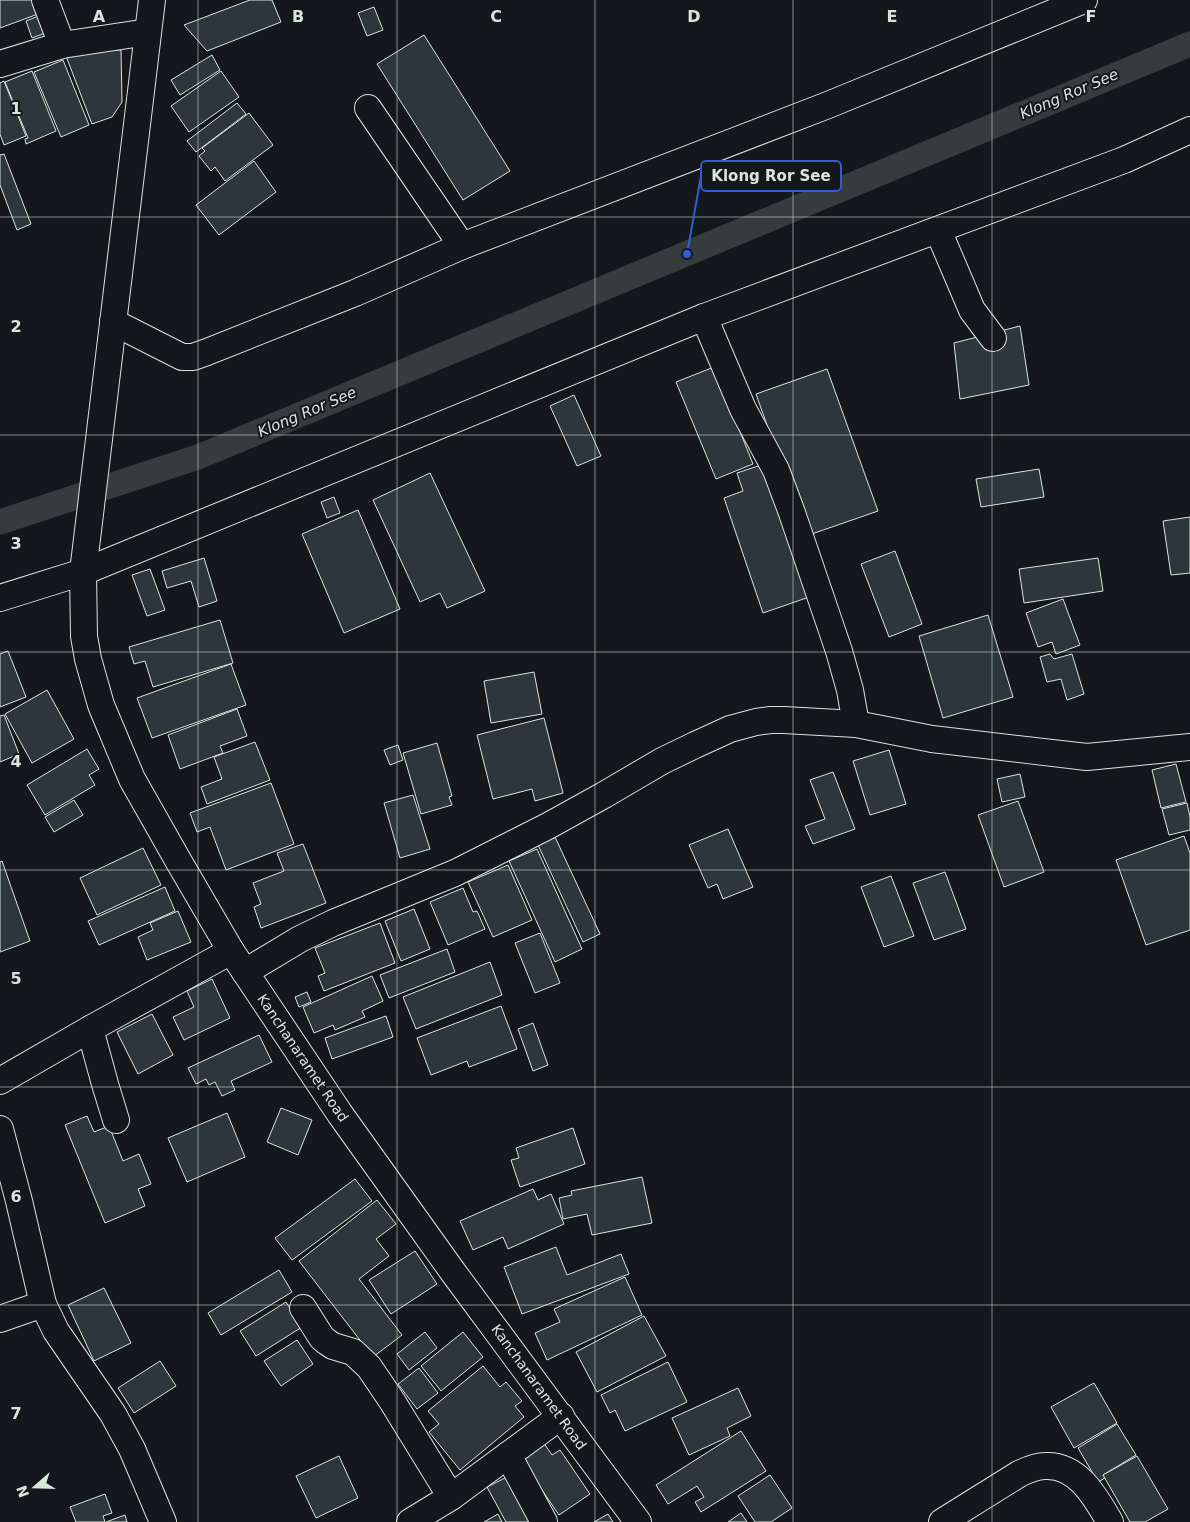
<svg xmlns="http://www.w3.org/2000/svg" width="1190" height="1522" font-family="'DejaVu Sans',sans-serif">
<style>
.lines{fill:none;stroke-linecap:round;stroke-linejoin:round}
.canal{stroke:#363b3e;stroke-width:25}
.building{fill:#2c363c;stroke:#d8e6dc}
.minor-casing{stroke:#d8e6dc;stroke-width:28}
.minor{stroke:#14181c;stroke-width:26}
.grid{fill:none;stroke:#d8e6dc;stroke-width:1;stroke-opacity:0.55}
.labels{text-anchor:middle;stroke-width:4;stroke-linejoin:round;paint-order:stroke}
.street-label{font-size:14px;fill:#d8e6dc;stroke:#14181c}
.water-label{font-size:15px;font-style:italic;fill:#d8e6dc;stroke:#14181c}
.grid-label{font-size:16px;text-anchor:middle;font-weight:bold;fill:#d8e6dc;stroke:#14181c;stroke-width:4;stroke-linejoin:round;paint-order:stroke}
.leader{fill:none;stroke:#305dd8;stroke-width:2}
.callout-dot{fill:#305dd8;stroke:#14181c;stroke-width:2}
.callout{fill:#14181c;stroke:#305dd8;stroke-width:2}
.callout-label{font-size:15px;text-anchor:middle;font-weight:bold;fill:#d8e6dc}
</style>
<rect width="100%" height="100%" fill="#14181c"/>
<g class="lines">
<!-- canal -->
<polyline class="canal" points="0,522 198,457 1190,44"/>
</g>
<!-- building -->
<g class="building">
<polygon points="0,0 32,0 38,14 0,28"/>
<polygon points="250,0 272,0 281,22 207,51 184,25"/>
<polygon points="374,7 383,30 367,36 358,13"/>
<polygon points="41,15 48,32 32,38 26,21"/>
<polygon points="424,35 510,171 463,200 377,64"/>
<polygon points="81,50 121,50 122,102 112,117 92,124 66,56"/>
<polygon points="212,55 220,70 180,95 171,80"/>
<polygon points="63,60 89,125 61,137 34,72"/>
<polygon points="32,71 56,131 26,144 25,139 28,138 5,82"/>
<polygon points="221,71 239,97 189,132 171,106"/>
<polygon points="4,81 26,136 4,145 0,134 0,83"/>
<polygon points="237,103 246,114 196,152 187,141"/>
<polygon points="249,113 273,145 225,181 215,167 211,171 199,156 205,151 202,148"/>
<polygon points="0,154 1,155 4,154 31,224 17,230 0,185"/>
<polygon points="254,161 276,192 219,235 196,205"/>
<polygon points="1020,326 1029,385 960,399 954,343"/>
<polygon points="714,367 753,464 716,479 676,382"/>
<polygon points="827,369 878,511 806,536 756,394"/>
<polygon points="574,395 601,456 577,466 550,406"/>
<polygon points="767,463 812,596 763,613 724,498 743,491 737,473"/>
<polygon points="1039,469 1044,497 981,507 976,479"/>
<polygon points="430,473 485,591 447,608 440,593 420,602 373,500"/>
<polygon points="334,497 340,513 327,518 321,502"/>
<polygon points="358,510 400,609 344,633 302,534"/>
<polygon points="1190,517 1190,573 1171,575 1163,521"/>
<polygon points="895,551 922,624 889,637 861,564"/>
<polygon points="204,558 217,601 199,607 191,581 167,588 162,571"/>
<polygon points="1098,558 1103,591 1024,603 1019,569"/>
<polygon points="150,569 165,610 147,616 132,575"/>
<polygon points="1063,599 1080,645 1056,654 1052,642 1038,647 1026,613"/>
<polygon points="988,615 1013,697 943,718 919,636"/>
<polygon points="220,620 233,663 153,687 145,661 134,664 129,647"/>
<polygon points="8,651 26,697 0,707 0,654"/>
<polygon points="1050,654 1054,659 1072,654 1084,694 1067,700 1061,679 1047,682 1040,657"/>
<polygon points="231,664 246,705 152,738 137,698"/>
<polygon points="534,672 542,714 491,723 484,681"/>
<polygon points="47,690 74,739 32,763 5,714"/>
<polygon points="237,709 247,736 220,746 223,753 180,769 168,735"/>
<polygon points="4,715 19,754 0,762 0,716"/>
<polygon points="544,718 563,793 535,801 532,789 493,799 477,735"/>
<polygon points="255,742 270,780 207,804 201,787 222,779 214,757"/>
<polygon points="437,743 452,796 449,797 452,805 421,814 403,753"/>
<polygon points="398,745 403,760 390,765 384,750"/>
<polygon points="87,749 99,769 89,775 95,785 45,815 27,785"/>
<polygon points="889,750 906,804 870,815 853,761"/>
<polygon points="1176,764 1186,802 1161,808 1152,770"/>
<polygon points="833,772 855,829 813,844 805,826 825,819 810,780"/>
<polygon points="1020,774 1025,797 1002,802 997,779"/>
<polygon points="271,783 294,844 226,870 210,827 197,832 190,813"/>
<polygon points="413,795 430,849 400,858 384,803"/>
<polygon points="74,800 83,815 54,832 45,817"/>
<polygon points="1018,801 1044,872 1004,887 978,815"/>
<polygon points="1187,803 1190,817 1190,830 1169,835 1162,809"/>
<polygon points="728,829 753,887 723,899 717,884 708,888 689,845"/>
<polygon points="1184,836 1190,853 1190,930 1146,945 1116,860"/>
<polygon points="555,837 600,934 583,942 538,845"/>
<polygon points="303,844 326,903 261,928 254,907 261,904 253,883 284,871 277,853"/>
<polygon points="143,848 161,885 97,915 80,878"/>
<polygon points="537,849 582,949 555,962 509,861"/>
<polygon points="2,861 30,941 0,952 0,862"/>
<polygon points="508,865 532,920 493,937 468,882"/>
<polygon points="945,872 966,929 934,940 913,883"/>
<polygon points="891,876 914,936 884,947 861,887"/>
<polygon points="165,887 175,911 99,945 88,921"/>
<polygon points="463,888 473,912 477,911 485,929 448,945 430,902"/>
<polygon points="414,909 430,949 401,961 385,921"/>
<polygon points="178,911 191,942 147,960 138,937 153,930 150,923"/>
<polygon points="380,923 395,963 324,991 318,976 325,973 315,948"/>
<polygon points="540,933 560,983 535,993 515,943"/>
<polygon points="447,949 455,972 389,998 380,975"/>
<polygon points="490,962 502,995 416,1029 403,997"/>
<polygon points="372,976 383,1001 362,1011 365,1017 335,1030 333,1025 314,1033 303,1007"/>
<polygon points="212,979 230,1018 184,1040 173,1017 194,1007 187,991"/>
<polygon points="307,992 311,1002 299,1007 295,997"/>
<polygon points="501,1006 517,1049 469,1067 467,1061 431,1075 417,1038"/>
<polygon points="152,1014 173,1055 138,1074 117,1032"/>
<polygon points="386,1016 393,1037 332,1059 325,1038"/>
<polygon points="533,1023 548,1065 533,1071 518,1029"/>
<polygon points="259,1035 272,1062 231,1081 235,1090 222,1096 215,1082 209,1085 206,1079 196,1084 188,1068"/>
<polygon points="281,1108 312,1120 298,1155 267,1142"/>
<polygon points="227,1113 245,1157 187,1182 168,1138"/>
<polygon points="87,1116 94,1132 109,1126 123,1161 139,1154 151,1184 138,1189 145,1206 105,1223 65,1125"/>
<polygon points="573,1128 585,1164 520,1187 511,1160 519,1158 516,1148"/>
<polygon points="642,1177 652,1223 592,1235 587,1214 563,1219 559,1198 572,1195 571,1191"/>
<polygon points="355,1179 372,1201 292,1260 275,1238"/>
<polygon points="533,1189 538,1200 551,1194 564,1224 508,1249 503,1237 473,1250 460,1221"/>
<polygon points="377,1200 396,1224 376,1239 389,1256 359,1279 402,1335 373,1357 299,1261"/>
<polygon points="556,1247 567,1275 621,1254 629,1274 522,1314 504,1267"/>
<polygon points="415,1251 437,1284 391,1314 369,1280"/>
<polygon points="279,1270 292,1292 221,1335 208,1313"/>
<polygon points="625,1277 642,1315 547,1360 535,1333 560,1322 554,1309"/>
<polygon points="104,1288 131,1343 94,1361 68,1305"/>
<polygon points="286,1302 302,1327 256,1356 240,1331"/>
<polygon points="644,1316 666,1356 597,1392 576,1352"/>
<polygon points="425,1332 437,1348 409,1370 397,1354"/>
<polygon points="463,1332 483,1357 441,1391 421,1366"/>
<polygon points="297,1340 313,1364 281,1386 264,1361"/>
<polygon points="160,1361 176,1386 134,1413 118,1388"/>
<polygon points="668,1362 687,1402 625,1431 615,1410 610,1413 601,1395"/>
<polygon points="483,1366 500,1387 506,1382 522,1401 515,1406 524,1417 460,1470 429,1432 439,1424 428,1411"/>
<polygon points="419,1368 438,1393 417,1409 398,1384"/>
<polygon points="1094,1383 1117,1423 1074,1448 1051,1407"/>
<polygon points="738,1388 751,1416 727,1428 730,1436 689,1455 672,1418"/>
<polygon points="1117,1424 1136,1455 1103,1475 1105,1478 1098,1482 1078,1448"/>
<polygon points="741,1431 766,1471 701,1512 695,1502 704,1497 697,1486 668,1504 656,1485"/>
<polygon points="541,1439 552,1455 560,1450 590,1494 559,1515 518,1455"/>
<polygon points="339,1456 358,1498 316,1518 296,1476"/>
<polygon points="1137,1456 1168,1509 1145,1522 1130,1522 1103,1475"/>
<polygon points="511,1475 536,1522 506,1522 487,1487"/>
<polygon points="770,1475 792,1508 771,1522 755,1522 738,1496"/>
<polygon points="105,1494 112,1513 103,1516 105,1522 76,1522 70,1507"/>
<polygon points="741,1513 747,1522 728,1522"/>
<polygon points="498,1514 502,1522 484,1522"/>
<polygon points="608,1514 613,1522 594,1522"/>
<polygon points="125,1515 127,1522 106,1522"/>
</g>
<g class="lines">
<defs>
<g id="minor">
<polyline points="45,0 62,45"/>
<polyline points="152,0 83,572 84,636 88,659 101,705 132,779 179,862 231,951 340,1114 453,1272 638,1522"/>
<polyline points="0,64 62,45 148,32"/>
<polyline points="368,108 462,246"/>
<polyline points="938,230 972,310 993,338"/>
<polyline points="704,317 743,409 776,470 792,513 839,651 850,690 856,724"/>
<polyline points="113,322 182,357 193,357 207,352 355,293 462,246 828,105 1084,0"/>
<polyline points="0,598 83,572 704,317 1124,160 1190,130"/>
<polyline points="245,972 300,939 333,923 455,873 548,826 604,795 662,761 695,745 730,729 756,722 771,720 784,720 856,724 932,739 1087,757 1190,747"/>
<polyline points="90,1029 105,1084 116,1120"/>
<polyline points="0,1081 90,1029 231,951"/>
<polyline points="0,1129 19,1201 43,1304 56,1331 113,1414 132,1449 163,1522"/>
<polyline points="303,1308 322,1338 327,1342 333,1346 353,1352 369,1367 392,1401 451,1497"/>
<polyline points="0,1319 43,1304"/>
<polyline points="508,1455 544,1522"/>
<polyline points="410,1522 451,1497 561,1416"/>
<path d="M942 1522 1019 1474C1027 1470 1036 1466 1045 1466 1078 1464 1096 1498 1110 1522"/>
</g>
</defs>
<!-- minor casing -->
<use href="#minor" class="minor-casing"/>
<!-- minor -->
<use href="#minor" class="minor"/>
</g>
<!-- grid -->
<path class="grid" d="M198 0V1522M397 0V1522M595 0V1522M793 0V1522M992 0V1522M0 217H1190M0 435H1190M0 652H1190M0 870H1190M0 1087H1190M0 1305H1190"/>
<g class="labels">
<!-- street labels -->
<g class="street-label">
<text transform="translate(303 1058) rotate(56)" y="5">Kanchanaramet Road</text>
<text transform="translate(539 1387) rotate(54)" y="5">Kanchanaramet Road</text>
</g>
<!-- water labels -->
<g class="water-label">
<text transform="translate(1069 94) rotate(-23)" y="5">Klong Ror See</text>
<text transform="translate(307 412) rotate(-23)" y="5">Klong Ror See</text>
</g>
</g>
<g class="grid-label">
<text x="99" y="22">A</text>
<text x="298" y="22">B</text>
<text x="496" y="22">C</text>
<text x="694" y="22">D</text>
<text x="892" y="22">E</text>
<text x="1091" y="22">F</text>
<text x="16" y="114">1</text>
<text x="16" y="332">2</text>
<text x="16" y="549">3</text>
<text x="16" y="767">4</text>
<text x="16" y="984">5</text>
<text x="16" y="1202">6</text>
<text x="16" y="1419">7</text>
</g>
<!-- callouts -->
<path class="leader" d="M687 254L701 176"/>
<circle class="callout-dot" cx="687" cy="254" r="5"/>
<rect class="callout" x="701" y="161" width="140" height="30" rx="5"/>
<g class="callout-label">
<text x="771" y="181">Klong Ror See</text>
</g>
<!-- north arrow -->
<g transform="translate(35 1487) rotate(250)" stroke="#14181c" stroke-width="4" paint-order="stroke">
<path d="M0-4L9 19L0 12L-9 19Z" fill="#d8e6dc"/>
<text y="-8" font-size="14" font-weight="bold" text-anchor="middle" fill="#d8e6dc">N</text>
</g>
</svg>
